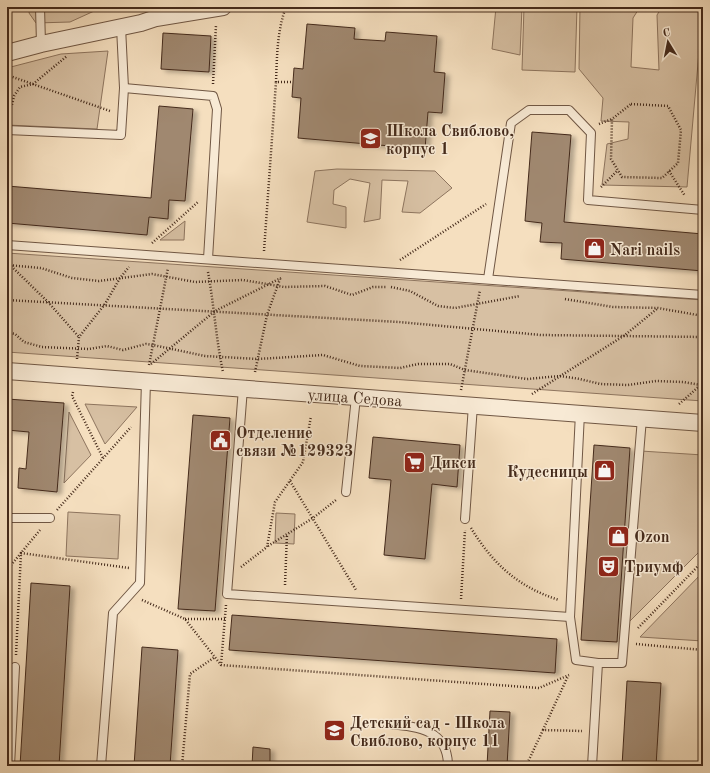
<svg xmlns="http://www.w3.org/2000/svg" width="710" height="773" font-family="'Old Standard TT',serif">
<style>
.green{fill:#d7c0a3;stroke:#8e755f}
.building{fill:#a08870;stroke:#442a1b;filter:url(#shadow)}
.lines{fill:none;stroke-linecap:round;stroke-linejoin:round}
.service-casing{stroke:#705744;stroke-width:10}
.minor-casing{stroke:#705744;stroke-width:18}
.path{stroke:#442a1b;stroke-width:2.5;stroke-dasharray:1 2;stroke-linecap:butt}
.service{stroke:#f8ead5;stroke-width:8}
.minor{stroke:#f8ead5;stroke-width:16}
.labels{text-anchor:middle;stroke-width:3;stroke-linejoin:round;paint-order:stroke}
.poi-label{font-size:16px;font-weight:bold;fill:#442a1b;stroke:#f8ead5;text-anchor:start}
.street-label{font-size:16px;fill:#442a1b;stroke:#f8ead5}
</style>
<defs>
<filter id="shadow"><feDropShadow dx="4.5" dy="2.5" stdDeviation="2" flood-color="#0004"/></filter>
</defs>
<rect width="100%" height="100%" fill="#f5dfbf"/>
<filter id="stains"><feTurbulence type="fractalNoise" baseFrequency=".005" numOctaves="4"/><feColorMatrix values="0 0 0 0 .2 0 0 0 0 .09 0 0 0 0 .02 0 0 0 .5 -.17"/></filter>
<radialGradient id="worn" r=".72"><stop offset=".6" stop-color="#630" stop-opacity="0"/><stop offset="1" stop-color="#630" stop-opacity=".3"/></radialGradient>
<!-- green -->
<g class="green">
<polygon points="30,7 103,7 70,22 36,23 29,13"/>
<polygon points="496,7 522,7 520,55 492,49"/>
<polygon points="524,7 577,7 575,72 522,70"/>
<polygon points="580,7 640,7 633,18 631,67 659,70 657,15 662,7 703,7 687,187 602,185 607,144 628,139 629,122 601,121 603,98 579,69"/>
<polygon points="108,51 97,129 7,125 7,68 61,54"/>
<polygon points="337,169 435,171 452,188 420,213 402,212 408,181 382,180 380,219 364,222 370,183 350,179 334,190 333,204 346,207 346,228 307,222 315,171"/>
<polygon points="185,221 184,240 160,240"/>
<polygon points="7,253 703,300 703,401 7,352"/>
<polygon points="85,404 137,407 105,444"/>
<polygon points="69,412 91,455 64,483"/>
<polygon points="641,451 703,455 703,548 629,622"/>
<polygon points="68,512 120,515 118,559 66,556"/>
<polygon points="276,513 295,514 294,544 275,543"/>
<polygon points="703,572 703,641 640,637"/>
</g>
<!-- building -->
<g class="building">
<polygon points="307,24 355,28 354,39 385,41 386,32 437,36 434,72 445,73 442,113 428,112 425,149 298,138 301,98 292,97 293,82 294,68 303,69"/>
<polygon points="163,33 211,36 209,72 161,69"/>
<polygon points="159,106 193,109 185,201 169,200 168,219 149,217 147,235 7,223 7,186 151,198"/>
<polygon points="532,132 571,135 564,222 703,234 703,271 561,259 562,243 540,242 542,223 525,221"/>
<polygon points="7,399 64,403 57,492 18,488 19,468 26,469 29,432 7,430"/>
<polygon points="193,415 230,418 215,611 178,609"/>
<polygon points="373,437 460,445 457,487 432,484 425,559 384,555 391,480 369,478"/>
<polygon points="594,445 630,448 617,642 581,640"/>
<polygon points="31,583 70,586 59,766 20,766"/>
<polygon points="232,615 557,639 555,673 229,650"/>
<polygon points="142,647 178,650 170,766 134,766"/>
<polygon points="627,681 661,683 656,766 622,766"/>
<polygon points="490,711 510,712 507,766 487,766"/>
<polygon points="253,747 270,749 270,766 252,766"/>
</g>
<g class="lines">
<defs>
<g id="service">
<polyline points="40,7 41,44"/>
<polyline points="124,88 213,96 217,109 208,259"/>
<polyline points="7,130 121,135 124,88 121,27"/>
<polyline points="7,245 703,295"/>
<polyline points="488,279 511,123 529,110 569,110 591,133 588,200 703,210"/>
<polyline points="243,388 227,594 570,617"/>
<polyline points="580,413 570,617 576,660 598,663 592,766"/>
<polyline points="346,492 356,397"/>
<polyline points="7,518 50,518"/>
<polyline points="465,519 473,405"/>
<polyline points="598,663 622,663 642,418"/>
<path d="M390 724C419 727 448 730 448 766"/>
<polyline points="10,766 15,667"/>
<polyline points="101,766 113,613 140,583 146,381"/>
</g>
<g id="minor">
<polyline points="7,53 41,44 141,23 156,18 223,7"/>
<polyline points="7,371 703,423"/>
</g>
</defs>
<!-- service casing -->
<use href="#service" class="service-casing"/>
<!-- minor casing -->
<use href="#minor" class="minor-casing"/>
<!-- path -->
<g class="path">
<path d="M286 7C277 31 277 56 276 82H293"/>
<polyline points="7,75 110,111"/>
<polyline points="213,84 216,25"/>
<polygon points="631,104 668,106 681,130 678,163 662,178 622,177 611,159 612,119"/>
<polyline points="7,108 12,105 14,96 20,87 33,84 67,56"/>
<polyline points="599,124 612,119"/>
<polyline points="669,171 685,196"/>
<polyline points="601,187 618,170"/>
<polyline points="152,243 199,201"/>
<polyline points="264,251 276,82"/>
<polyline points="400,260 486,204"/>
<polyline points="7,262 48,302 79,337"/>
<polyline points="7,265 41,268 72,278 99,281 152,274 195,282 243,280 284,287 325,286 352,295 373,287 386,287"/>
<path d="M208 272C214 305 216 339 223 372"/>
<polyline points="391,287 410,291 438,306 455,308 520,296"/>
<polyline points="565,299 613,307 658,308 703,316"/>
<polyline points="7,300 399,322 541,335 703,337"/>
<polyline points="7,332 15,334 24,342 42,347 89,349 107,346 123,350 146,344 153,345 205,356 258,359 323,355 360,366 400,368 418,364 450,364 465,370 527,379 560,376 580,379 600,384 628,385 656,381 683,382 701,385"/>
<polyline points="77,359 79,337 105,304 120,278 129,267"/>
<polyline points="151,364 215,311 281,278"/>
<polyline points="149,365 168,268"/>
<polyline points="255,372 267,315 280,279"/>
<polyline points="461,390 480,290"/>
<polyline points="73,392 72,396 103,458"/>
<polyline points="532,394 625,335 658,308"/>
<polyline points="679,404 703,383"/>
<polyline points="290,481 356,590"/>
<polyline points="57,510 131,427"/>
<path d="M471 528C493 564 518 587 559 600"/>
<polyline points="268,546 313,518 336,500"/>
<polyline points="241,567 267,547 275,502 303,462 311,416"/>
<polyline points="7,570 40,530"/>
<polyline points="285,585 287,534"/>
<polyline points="461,599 465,530"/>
<polyline points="142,600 185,619 221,665"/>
<polyline points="226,605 221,665 539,688 569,675"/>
<polyline points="185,619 225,619"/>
<polyline points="638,628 703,561"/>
<polyline points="636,644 703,650"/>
<polyline points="16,655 21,553 129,568"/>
<polyline points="543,730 568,676"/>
<polyline points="182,766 190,674 215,657"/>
<polyline points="526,766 543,730 582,731"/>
</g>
<!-- service -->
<use href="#service" class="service"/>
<!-- minor -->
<use href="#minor" class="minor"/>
</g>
<!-- icons -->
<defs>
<symbol id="school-square" viewBox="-11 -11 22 22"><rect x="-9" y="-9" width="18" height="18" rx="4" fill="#8f2418" stroke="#f8ead5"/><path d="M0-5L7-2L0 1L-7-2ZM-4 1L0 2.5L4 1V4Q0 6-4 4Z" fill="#fff"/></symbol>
<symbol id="shop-square" viewBox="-11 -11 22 22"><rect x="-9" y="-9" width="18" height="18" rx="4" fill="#8f2418" stroke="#f8ead5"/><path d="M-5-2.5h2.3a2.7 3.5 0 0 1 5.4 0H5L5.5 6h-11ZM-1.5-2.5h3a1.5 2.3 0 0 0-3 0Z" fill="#fff"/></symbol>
<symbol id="civic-square" viewBox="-11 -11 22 22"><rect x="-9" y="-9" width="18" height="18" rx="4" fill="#8f2418" stroke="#f8ead5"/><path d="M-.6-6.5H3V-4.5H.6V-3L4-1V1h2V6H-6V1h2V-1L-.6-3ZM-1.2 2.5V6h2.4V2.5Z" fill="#fff"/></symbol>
<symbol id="supermarket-square" viewBox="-11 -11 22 22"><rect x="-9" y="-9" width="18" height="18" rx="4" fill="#8f2418" stroke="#f8ead5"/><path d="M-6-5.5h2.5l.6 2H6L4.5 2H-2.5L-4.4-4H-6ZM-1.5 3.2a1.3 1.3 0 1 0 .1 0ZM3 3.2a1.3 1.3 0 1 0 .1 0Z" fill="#fff"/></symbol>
<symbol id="theatre-square" viewBox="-11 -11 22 22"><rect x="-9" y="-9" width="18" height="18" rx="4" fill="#8f2418" stroke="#f8ead5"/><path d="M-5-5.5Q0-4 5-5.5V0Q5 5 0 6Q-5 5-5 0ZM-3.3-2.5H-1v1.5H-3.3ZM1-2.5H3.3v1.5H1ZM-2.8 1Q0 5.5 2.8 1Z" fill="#fff"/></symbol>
</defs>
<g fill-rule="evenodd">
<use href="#school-square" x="358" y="126" width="25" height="25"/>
<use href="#shop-square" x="582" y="236" width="25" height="25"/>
<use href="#civic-square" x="208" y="428" width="25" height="25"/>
<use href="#supermarket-square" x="402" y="450" width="25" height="25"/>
<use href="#shop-square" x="592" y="458" width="25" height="25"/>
<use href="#shop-square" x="606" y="524" width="25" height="25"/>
<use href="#theatre-square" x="596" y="554" width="25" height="25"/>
<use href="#school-square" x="322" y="718" width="25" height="25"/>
</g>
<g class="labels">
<!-- poi labels -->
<g class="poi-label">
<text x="386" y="136">Школа Свиблово,<tspan x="386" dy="18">корпус 1</tspan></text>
<text x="610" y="255">Nari nails</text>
<text x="236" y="438">Отделение<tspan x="236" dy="18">связи №129323</tspan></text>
<text x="430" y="468">Дикси</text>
<text x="588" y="477" text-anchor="end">Кудесницы</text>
<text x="634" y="542">Ozon</text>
<text x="624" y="572">Триумф</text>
<text x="350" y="728">Детский сад - Школа<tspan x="350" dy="18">Свиблово, корпус 11</tspan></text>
</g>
<!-- street labels -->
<g class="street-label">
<text transform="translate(355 397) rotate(4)" y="6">улица Седова</text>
</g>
</g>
<!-- margin -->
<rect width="710" height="773" fill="none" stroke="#f5dfbf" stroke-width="24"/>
<rect x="8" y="8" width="694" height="757" fill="none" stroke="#442a1b" stroke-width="2"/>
<rect x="12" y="12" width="686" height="749" fill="none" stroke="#442a1b"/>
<!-- north arrow -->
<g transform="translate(668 42) rotate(350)" stroke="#f8ead5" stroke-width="3" paint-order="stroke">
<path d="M0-3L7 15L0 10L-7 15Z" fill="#442a1b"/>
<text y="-6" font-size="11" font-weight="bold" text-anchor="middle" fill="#442a1b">С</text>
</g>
<rect width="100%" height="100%" filter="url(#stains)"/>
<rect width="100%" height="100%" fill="url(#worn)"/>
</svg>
